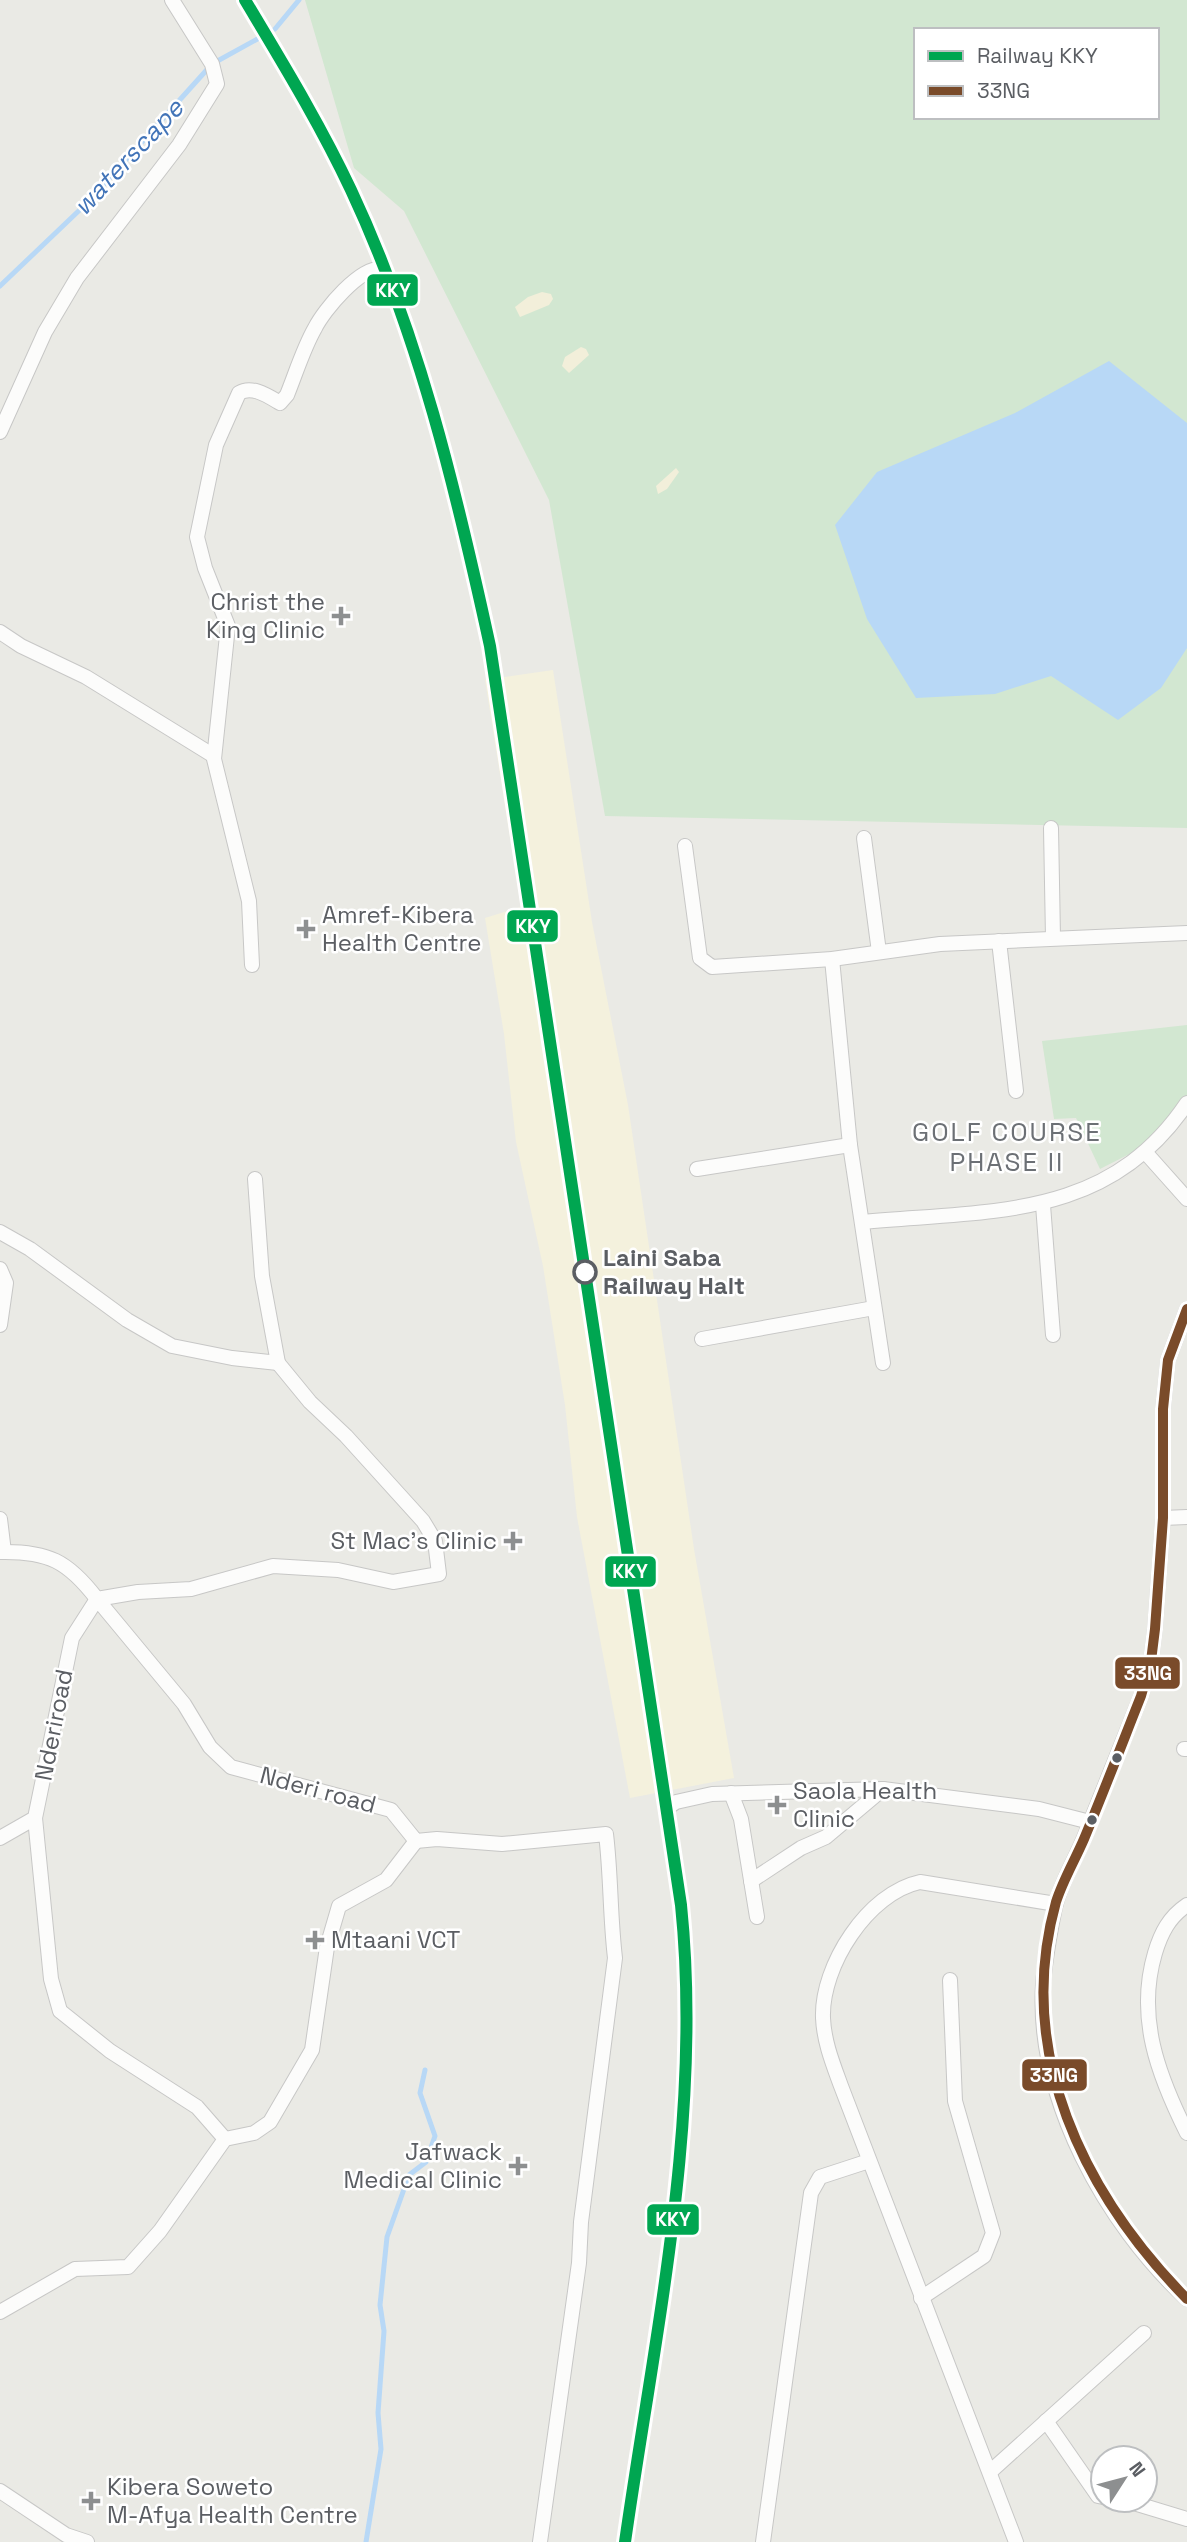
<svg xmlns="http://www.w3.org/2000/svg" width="1187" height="2542" font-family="'Space Grotesk',sans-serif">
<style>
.commercial{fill:#f4f1dd}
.green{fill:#d2e7d1;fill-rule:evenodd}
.sand{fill:#f2efda}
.water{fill:#b8d8f6}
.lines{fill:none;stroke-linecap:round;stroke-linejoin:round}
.stream{stroke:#b8d8f6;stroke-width:5}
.minor-casing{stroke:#c7c7c6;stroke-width:16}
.minor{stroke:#fcfcfb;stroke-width:14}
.bus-1-casing{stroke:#fff;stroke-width:16}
.bus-1{stroke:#7a4b2a;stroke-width:10}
.rail-1-casing{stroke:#fff;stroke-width:18}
.rail-1{stroke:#00a651;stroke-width:12}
.poi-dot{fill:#8d8f90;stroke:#fff;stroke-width:2.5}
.stop-dot{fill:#fff;stroke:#5b5e63;stroke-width:3.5}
.bus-dot{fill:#5b5e63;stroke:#fff;stroke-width:2.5}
.labels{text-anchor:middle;stroke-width:5;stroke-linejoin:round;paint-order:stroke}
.poi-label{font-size:24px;fill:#5b5e63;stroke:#fff;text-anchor:start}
.stop-label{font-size:24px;font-weight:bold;fill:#5b5e63;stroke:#fff;text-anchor:start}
.street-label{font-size:24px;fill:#5b5e63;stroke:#fff}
.water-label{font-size:26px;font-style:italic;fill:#4274b8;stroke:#fff}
.neighbourhood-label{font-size:26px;letter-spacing:2px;fill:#6c7075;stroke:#fff}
.line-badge{stroke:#fff;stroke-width:2.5}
.badge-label{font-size:19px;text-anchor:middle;font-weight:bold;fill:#fff}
</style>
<rect width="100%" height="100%" fill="#eaeae5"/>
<!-- commercial -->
<polygon class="commercial" points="553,670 592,922 628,1105 694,1549 734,1778 630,1798 577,1517 565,1405 543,1266 516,1142 504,1034 485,918 521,907 485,680"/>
<!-- green -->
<g class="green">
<path d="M305 0H1187V828L605 816 549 500 404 211 354 168ZM916 30H1157V117H916Z"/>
<polygon points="1187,1025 1187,1101 1159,1139 1100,1169 1076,1118 1054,1119 1042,1041"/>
</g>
<!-- sand -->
<g class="sand">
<polygon points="542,292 551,294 553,299 549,305 520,317 515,307 528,297"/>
<polygon points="581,347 586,349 589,355 569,373 562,366 565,357"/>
<polygon points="676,468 679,472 667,489 658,494 656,486"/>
</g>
<!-- water -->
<polygon class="water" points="1109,361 1187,423 1187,648 1161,688 1118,720 1051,676 995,694 916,698 867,619 835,525 877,472 1015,413"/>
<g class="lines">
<!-- stream -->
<g class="stream">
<polyline points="275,29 299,0"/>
<polyline points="0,286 88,202 212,64 261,37"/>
<polyline points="366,2542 381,2449 378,2413 384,2331 380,2305 387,2237 409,2175 426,2162 435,2136 420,2093 425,2070"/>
</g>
<defs>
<g id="minor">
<polyline points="0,432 45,332 77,278 179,145 217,84 212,64 172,0"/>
<polyline points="0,632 21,646 86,677 214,756"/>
<polyline points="1051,828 1053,938"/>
<polyline points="864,838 879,952"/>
<polyline points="685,846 700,958 712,967 832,959 940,944 1187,933"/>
<polyline points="999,941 1016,1091"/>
<polyline points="832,959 850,1145 883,1363"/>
<path d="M252 965 249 901 214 759 228 626 205 568 197 537 216 445 239 393C252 385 268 396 280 403L287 395C296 373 303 349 315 328 324 310 361 265 383 269"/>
<polyline points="1146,1153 1187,1199"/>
<polyline points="697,1169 850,1145"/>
<polyline points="1043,1205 1053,1335"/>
<path d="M863 1222C989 1210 1108 1221 1187 1103"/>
<polyline points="0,1232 30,1249 127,1320 172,1346 232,1358 278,1363 262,1276 255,1179"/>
<polyline points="0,1269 6,1283 0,1325"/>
<path d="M1187 1309 1168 1360 1163 1409V1518L1155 1629 1151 1661 1141 1696C1122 1743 1103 1791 1084 1838 1075 1860 1060 1884 1055 1907 1050 1932 1045 1960 1043 1985 1036 2098 1106 2225 1187 2299"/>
<polyline points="702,1339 874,1308"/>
<polyline points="1163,1518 1187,1517"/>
<polyline points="0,1519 4,1552"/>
<path d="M0 1552C48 1551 68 1561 97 1599L138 1592 191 1589 273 1566 338 1570 393 1582 439 1574 435 1541 423 1521 346 1436 310 1402 278 1363"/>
<polyline points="1184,1749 1187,1749"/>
<polyline points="731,1793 741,1819 757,1917"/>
<polyline points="667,1808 676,1802 712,1794 883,1789 1039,1809 1090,1822"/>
<polyline points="35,1818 51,1979 60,2011 110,2051 197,2107 225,2139"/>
<path d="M0 1838 35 1818 72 1638 97 1599 184 1704 210 1747 231 1767 391 1810 416 1841 437 1839 502 1844 606 1834C611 1875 610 1916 615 1958L581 2222 579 2263 540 2542"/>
<polyline points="751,1881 801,1848 826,1837 883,1789"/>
<path d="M1187 1905C1169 1917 1161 1933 1155 1953 1136 2017 1158 2075 1187 2133"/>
<polyline points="921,2298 984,2256 993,2233 955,2101 950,1980"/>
<polyline points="0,2312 75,2269 128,2267 160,2231 225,2139 254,2133 270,2122 312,2050 327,1947 339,1906 386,1880 416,1841"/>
<polyline points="1046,2421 1098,2496 1103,2497"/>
<polyline points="991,2471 1144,2333"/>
<polyline points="0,2491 66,2535 87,2542"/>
<polyline points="1124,2500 1187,2519"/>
<polyline points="763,2542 811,2193 820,2177 869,2161"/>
<path d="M1016 2542 841 2086C833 2064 824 2042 823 2018 821 1966 868 1893 920 1882L1056 1904"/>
</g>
</defs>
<!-- minor casing -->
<use href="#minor" class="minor-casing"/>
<!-- minor -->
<use href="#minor" class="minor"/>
<defs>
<path id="bus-1" d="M1187 1309 1168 1360 1163 1409V1518L1155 1629 1151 1661 1141 1696C1122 1744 1104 1791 1084 1839 1075 1860 1063 1880 1056 1902 1014 2052 1083 2193 1187 2299"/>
</defs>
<!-- bus-1 casing -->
<use href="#bus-1" class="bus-1-casing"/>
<!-- bus-1 -->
<use href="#bus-1" class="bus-1"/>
<defs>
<path id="rail-1" d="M245 0C282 62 320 124 351 190 419 335 456 490 490 646L681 1905C703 2118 655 2332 625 2542"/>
</defs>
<!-- rail-1 casing -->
<use href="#rail-1" class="rail-1-casing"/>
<!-- rail-1 -->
<use href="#rail-1" class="rail-1"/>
</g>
<!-- markers -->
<g class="poi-dot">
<path d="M337.5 605.5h7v7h7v7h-7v7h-7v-7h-7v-7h7z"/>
<path d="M302.5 918.5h7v7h7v7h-7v7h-7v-7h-7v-7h7z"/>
<path d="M509.5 1530.5h7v7h7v7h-7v7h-7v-7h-7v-7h7z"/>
<path d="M773.5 1794.5h7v7h7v7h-7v7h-7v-7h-7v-7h7z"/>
<path d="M311.5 1929.5h7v7h7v7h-7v7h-7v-7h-7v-7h7z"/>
<path d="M514.5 2155.5h7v7h7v7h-7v7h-7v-7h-7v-7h7z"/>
<path d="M87.5 2490.5h7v7h7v7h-7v7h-7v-7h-7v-7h7z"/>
</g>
<circle class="stop-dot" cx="585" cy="1272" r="11"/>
<g class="bus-dot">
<circle cx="1117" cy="1758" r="6"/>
<circle cx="1092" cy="1820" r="6"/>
</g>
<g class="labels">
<!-- poi labels -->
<g class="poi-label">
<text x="325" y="610" text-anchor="end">Christ the<tspan x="325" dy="28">King Clinic</tspan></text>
<text x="322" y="923">Amref-Kibera<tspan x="322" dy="28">Health Centre</tspan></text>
<text x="497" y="1549" text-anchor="end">St Mac's Clinic</text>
<text x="793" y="1799">Saola Health<tspan x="793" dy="28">Clinic</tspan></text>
<text x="331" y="1948">Mtaani VCT</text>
<text x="502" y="2160" text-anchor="end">Jafwack<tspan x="502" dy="28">Medical Clinic</tspan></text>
<text x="107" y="2495">Kibera Soweto<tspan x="107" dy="28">M-Afya Health Centre</tspan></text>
</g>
<!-- stop labels -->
<g class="stop-label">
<text x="603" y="1266">Laini Saba<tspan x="603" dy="28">Railway Halt</tspan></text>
</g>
<!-- street labels -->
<g class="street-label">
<text transform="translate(54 1725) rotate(-79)" y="8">Nderiroad</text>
<text transform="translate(318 1790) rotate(15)" y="8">Nderi road</text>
</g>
<!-- water labels -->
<g class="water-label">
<text transform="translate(128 157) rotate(-47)" y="9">waterscape</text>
</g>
<!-- neighbourhood labels -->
<g class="neighbourhood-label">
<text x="1007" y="1141">GOLF COURSE<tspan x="1007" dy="30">PHASE II</tspan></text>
</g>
</g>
<g class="line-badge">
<rect x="366" y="273" width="53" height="34" rx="7" fill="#00a651"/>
<rect x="506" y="909" width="53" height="34" rx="7" fill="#00a651"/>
<rect x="604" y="1555" width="53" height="33" rx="7" fill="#00a651"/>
<rect x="1114" y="1656" width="67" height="34" rx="7" fill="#7a4b2a"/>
<rect x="1021" y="2058" width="67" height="34" rx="7" fill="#7a4b2a"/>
<rect x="646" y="2203" width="54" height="33" rx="7" fill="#00a651"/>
</g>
<g class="badge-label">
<text x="393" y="297">KKY</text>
<text x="533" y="933">KKY</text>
<text x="630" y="1578">KKY</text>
<text x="1148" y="1680">33NG</text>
<text x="1054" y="2082">33NG</text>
<text x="673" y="2226">KKY</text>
</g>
<!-- legend -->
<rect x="914" y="28" width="245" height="91" fill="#ffffff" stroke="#bdbfc1" stroke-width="2"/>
<rect x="928" y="51" width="35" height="10" fill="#00a651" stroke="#bdbfc1" stroke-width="2"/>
<text x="977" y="63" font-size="21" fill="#5b5e63">Railway KKY</text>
<rect x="928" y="86" width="35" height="10" fill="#7a4b2a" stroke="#bdbfc1" stroke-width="2"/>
<text x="977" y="98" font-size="21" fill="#5b5e63">33NG</text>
<!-- north arrow -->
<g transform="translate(1124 2479) rotate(54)"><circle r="33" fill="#ffffff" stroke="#bdbfc1" stroke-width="2"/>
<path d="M0-5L12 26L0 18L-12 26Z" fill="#8d8f90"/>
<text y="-10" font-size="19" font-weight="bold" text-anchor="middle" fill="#5b5e63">N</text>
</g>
</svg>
